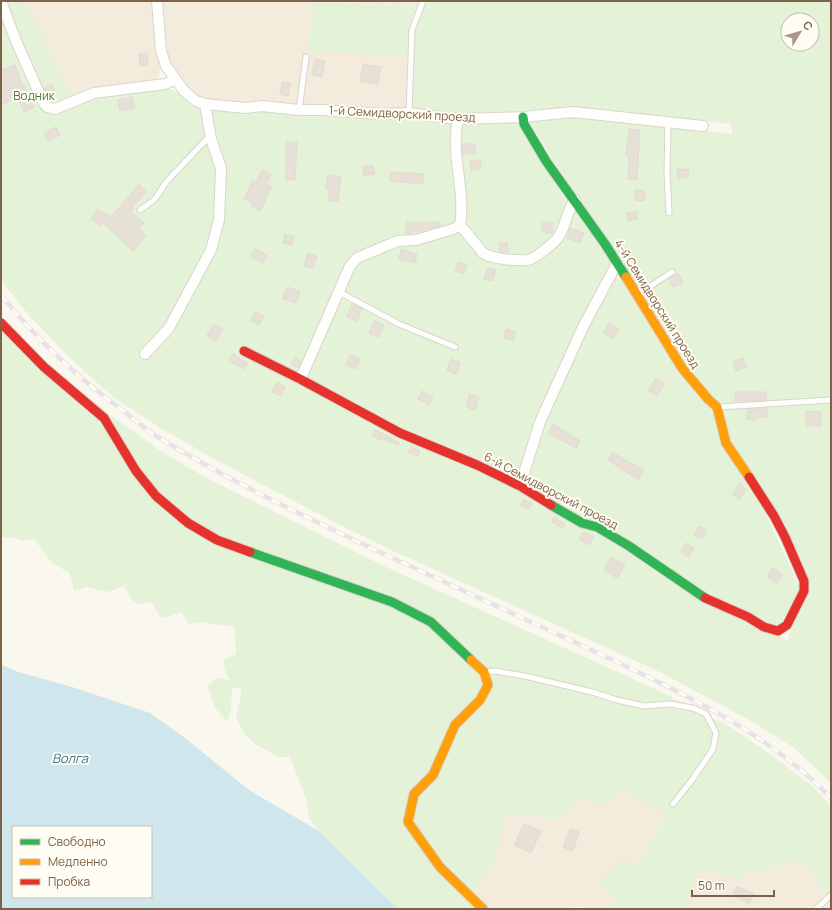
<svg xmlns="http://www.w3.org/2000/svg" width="832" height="910" font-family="Manrope,sans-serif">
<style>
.residential{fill:#f3ebdc}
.green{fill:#e4f2d8;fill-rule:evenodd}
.water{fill:#cfe6ec;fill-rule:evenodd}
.building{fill:#e7e0d6;stroke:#e3dbd0}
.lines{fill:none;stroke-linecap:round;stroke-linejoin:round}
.lane-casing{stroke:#dad4cd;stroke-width:7}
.street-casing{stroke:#dad4cd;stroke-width:12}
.fast-casing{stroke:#dad4cc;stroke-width:11}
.slow-casing{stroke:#dad4cc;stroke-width:11}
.jam-casing{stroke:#dad4cc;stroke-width:11}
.lane{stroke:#fefefd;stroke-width:5}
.street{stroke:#fefefd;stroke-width:10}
.fast{stroke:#30b455;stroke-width:9}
.slow{stroke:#ff9f0a;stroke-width:9}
.jam{stroke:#e5322d;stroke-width:9}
.rail-casing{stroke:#e6e3e6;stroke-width:4.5}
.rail{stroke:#fffcf3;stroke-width:3;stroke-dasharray:9;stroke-linecap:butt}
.labels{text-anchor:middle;stroke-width:4;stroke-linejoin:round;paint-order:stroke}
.park-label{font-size:12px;fill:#497d3e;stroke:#fffcf3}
.street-label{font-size:12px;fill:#7d624a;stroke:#fffcf3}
.water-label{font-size:13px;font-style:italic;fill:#417a91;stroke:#fffcf3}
</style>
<rect width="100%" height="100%" fill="#faf7ef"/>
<!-- residential -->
<g class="residential">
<polygon points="22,1 153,1 153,16 157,55 161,70 158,78 149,81 71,98 38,25"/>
<polygon points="160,1 420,1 419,7 312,2 308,51 409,56 413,109 382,111 213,102 198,98 185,87 169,63 165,50"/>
<polygon points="624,792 667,812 638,866 595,884 618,897 604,909 587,909 578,906 572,909 494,909 472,892 496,856 507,813 557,820 579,799 603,805"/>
<polygon points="803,859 823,892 831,901 831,909 684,909 698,874 714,872 740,880 747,873"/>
</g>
<!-- green -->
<g class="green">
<polygon points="1,1 22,1 38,25 71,98 96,96 165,88 180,92 202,109 261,110 296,115 379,117 408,116 451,123 452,126 461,212 457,223 355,256 301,371 781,635 787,641 809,589 729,443 723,411 727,408 831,402 831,783 793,747 751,721 660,672 391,550 334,522 216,460 164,430 114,398 69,357 27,313 1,280"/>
<path d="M420 1H831V399L727 403 716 401 664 334 529 121 572 116 732 134 731 124 573 107 472 114 429 112 413 109 409 56 308 51 312 2 419 7ZM788 20H812V44H788Z"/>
<polygon points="515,121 518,123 568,204 556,237 528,256 490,254 466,227 464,222 456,150 461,126 466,122"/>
<polygon points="572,208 613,264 520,478 401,431 307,375 339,297 359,260 384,249 459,230 481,254 537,260"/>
<polygon points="617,271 711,409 756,493 800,588 779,627 702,593 526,484 543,421 556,390"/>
<polygon points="1,319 59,374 108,413 159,450 208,479 388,568 653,688 729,726 766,751 812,786 831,806 831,901 823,892 803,859 747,873 740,880 714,872 698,874 684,909 604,909 618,897 595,884 621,860 638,866 667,813 624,792 603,805 579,799 557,820 507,813 496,856 472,892 494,909 398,909 319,831 309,818 306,799 290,757 279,757 255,744 244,733 236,718 242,689 232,688 231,709 227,721 216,709 207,686 216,678 230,680 225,670 223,660 236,654 235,627 201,622 189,624 181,612 170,616 161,618 151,602 138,604 131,599 124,586 109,592 86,587 74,591 70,573 53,564 34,539 24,541 14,538 1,537"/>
</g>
<!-- water -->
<path class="water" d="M1 663 2 665 18 672 69 686 150 713 185 738 249 790 319 831 398 909H1ZM13 827H151V897H13Z"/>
<!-- building -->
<g class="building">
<polygon points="147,53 148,65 140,66 139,54"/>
<polygon points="315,59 325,61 322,77 312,75"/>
<polygon points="363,64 381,67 378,84 360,81"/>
<polygon points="15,65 22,85 24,84 29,99 30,98 34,108 24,112 18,98 1,104 1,70"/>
<polygon points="282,82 290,83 288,96 280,94"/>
<polygon points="52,84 56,93 48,97 44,88"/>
<polygon points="132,97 135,108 120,111 117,100"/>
<polygon points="56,127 60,135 48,141 44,133"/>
<polygon points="629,129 640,130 637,180 628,179 629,155 626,155"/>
<polygon points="286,142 297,142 295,180 286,180"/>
<polygon points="462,144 475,144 476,153 463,154"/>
<polygon points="480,160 481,169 471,171 470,161"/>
<polygon points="373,165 375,174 364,176 363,167"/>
<polygon points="688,169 689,177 678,179 677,170"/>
<polygon points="262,170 271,174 266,184 272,187 260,211 251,206 253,203 244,199 253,180 256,182"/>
<polygon points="391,172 424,174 423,184 390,181"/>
<polygon points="328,175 341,177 338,201 329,201 329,189 326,189"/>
<polygon points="139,184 147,192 132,207 134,208 131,212 144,223 138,229 146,236 133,251 102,222 100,226 91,219 98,209 111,217"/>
<polygon points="635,190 645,191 644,201 635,200"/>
<polygon points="637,211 638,219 628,221 627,213"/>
<polygon points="406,222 440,222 440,226 406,234"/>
<polygon points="542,222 553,223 552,233 542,232"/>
<polygon points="570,228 584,233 580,243 567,238"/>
<polygon points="285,234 294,236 292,245 283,243"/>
<polygon points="507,242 509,252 500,252 499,243"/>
<polygon points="255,249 267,255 263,263 251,257"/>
<polygon points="401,249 417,254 415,263 399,259"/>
<polygon points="308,253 317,256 313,268 304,266"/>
<polygon points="458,262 467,265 464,274 455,271"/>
<polygon points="488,268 496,270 492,281 484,279"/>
<polygon points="679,274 683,283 673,287 669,279"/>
<polygon points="287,287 300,291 296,303 283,299"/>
<polygon points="352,304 362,309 357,321 347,317"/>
<polygon points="255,312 264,316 259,325 250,321"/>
<polygon points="374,321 384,325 379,337 369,333"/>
<polygon points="609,323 619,329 613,339 603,333"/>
<polygon points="214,324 223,330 216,341 207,335"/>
<polygon points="506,329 516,332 514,340 504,338"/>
<polygon points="233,353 240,359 248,363 244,369 229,361"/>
<polygon points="350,355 360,359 356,369 346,365"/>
<polygon points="295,357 301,361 298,368 291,364"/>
<polygon points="743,358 747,367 736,371 733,362"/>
<polygon points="451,359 460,363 456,374 447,370"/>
<polygon points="656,378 665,383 657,396 648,390"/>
<polygon points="277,382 285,387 281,396 272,392"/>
<polygon points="422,391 433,397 429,405 418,399"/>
<polygon points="736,392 766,392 767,400 735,401"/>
<polygon points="470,394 479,397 475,410 466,407"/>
<polygon points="767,408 767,417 756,417 755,421 746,419 748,409"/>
<polygon points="806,411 821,412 821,426 806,426"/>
<polygon points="553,424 580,441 576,448 548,433"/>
<polygon points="375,430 400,443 398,445 381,438 380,440 372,436"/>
<polygon points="411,447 420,451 418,456 408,452"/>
<polygon points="613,452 631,464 632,463 644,470 638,480 608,460"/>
<polygon points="740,483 746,490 740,500 732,494"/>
<polygon points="524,499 532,504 529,509 520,505"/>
<polygon points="554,517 565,524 563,528 552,522"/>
<polygon points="699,526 707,530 702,539 694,535"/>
<polygon points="583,532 594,536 589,545 579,539"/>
<polygon points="686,543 694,548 689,557 681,552"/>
<polygon points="611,557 625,565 617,578 604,570"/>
<polygon points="772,568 782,574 777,583 767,577"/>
<polygon points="524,824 541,831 531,853 514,845"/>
<polygon points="570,829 579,832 573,851 563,847"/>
<polygon points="737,886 754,894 749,904 733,896"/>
</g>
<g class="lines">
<defs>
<g id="lane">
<polyline points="299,110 306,57"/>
<polyline points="409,113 412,30 423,1"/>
<polyline points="668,122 667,172 669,213"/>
<polyline points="140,210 154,200 167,181 207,139 211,139"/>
<polyline points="339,292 399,324 455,347"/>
<polyline points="638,293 646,289 672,272"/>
<polyline points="718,407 831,400"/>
<polyline points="485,672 495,671 525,676 592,692 617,700 644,706 670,704 693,708 706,714 716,733 713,749 692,780 673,804"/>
<polyline points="816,909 831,895"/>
</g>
<g id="street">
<polyline points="1,1 16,41 43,102 47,107 55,109 94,93 165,84 174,80"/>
<polyline points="157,1 161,51 166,66 184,91 196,101 205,104 246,108 262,106 299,110 324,110 380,114 409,113 458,119 523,117 573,112 703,126"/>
<path d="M458 119C450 155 466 190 460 225L483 253C492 259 516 261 528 260 534 259 556 242 559 236 566 225 567 210 575 200"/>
<polyline points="145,354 169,328 211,250 219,220 221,168 211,139 205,104"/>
<polyline points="300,379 305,369 350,266 357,258 383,247 398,241 416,240 453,229 460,225"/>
<polyline points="520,486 540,422 583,327 615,267 619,265"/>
</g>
<g id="fast">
<polyline points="523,117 524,124 546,161 605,244 626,277"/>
<polyline points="551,505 582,523 597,527 629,546 705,598"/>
<polyline points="250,552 392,602 431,622 471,660"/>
</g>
<g id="slow">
<polyline points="626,277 682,368 708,399 717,407 726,443 749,477"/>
<polyline points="471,660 484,672 488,685 480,700 455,725 433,775 414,794 408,822 440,867 483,909"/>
</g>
<g id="jam">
<polyline points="1,323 44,367 104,418 136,471 156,496 188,523 217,540 250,552"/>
<polyline points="244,351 300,379 400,433 477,465 520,486 551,505"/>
<polyline points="705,598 748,617 764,627 778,631 787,625 804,591 804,581 785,537 774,516 749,477"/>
</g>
</defs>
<!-- lane casing -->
<use href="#lane" class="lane-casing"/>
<!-- street casing -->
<use href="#street" class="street-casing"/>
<!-- fast casing -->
<use href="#fast" class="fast-casing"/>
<!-- slow casing -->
<use href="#slow" class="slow-casing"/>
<!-- jam casing -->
<use href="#jam" class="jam-casing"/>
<!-- lane -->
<use href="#lane" class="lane"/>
<!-- street -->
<use href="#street" class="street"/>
<!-- fast -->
<use href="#fast" class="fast"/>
<!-- slow -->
<use href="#slow" class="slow"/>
<!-- jam -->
<use href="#jam" class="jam"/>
<defs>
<path id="rail" d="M1 295C37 340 79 379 126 413 137 422 149 432 161 439 228 480 300 514 371 548 442 581 514 614 585 647 670 687 765 729 831 798"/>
</defs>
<!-- rail casing -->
<use href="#rail" class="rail-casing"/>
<!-- rail -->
<use href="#rail" class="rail"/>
</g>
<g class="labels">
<!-- park labels -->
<g class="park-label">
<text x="34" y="100">Водник</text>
</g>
<!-- street labels -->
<g class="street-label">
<text transform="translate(402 114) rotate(3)" y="4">1-й Семидворский проезд</text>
<text transform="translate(657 304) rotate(58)" y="4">4-й Семидворский проезд</text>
<text transform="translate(551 491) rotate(28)" y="4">6-й Семидворский проезд</text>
</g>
<!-- water labels -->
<g class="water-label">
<text x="70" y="763">Волга</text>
</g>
</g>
<!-- border -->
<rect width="832" height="910" fill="none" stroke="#7d624a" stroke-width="4"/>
<!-- legend -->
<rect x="12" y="826" width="140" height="72" fill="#fffcf3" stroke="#cbbeaf"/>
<rect x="20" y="839" width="20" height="6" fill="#30b455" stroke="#cbbeaf"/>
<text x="48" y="846" font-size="12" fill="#7d624a">Свободно</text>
<rect x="20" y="859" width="20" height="6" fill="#ff9f0a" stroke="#cbbeaf"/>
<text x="48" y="866" font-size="12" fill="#7d624a">Медленно</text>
<rect x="20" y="879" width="20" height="6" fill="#e5322d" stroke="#cbbeaf"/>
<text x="48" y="886" font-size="12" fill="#7d624a">Пробка</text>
<!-- north arrow -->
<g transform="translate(800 32) rotate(52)"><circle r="19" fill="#fffcf3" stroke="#cbbeaf"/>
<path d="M0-3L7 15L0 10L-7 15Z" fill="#a99684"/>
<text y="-6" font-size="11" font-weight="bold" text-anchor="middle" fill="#7d624a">С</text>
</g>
<!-- scale -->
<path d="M692 890v6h82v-6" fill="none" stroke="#7d624a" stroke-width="2"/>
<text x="698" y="890" font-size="12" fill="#7d624a" stroke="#fffcf3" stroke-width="3" paint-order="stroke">50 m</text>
</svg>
